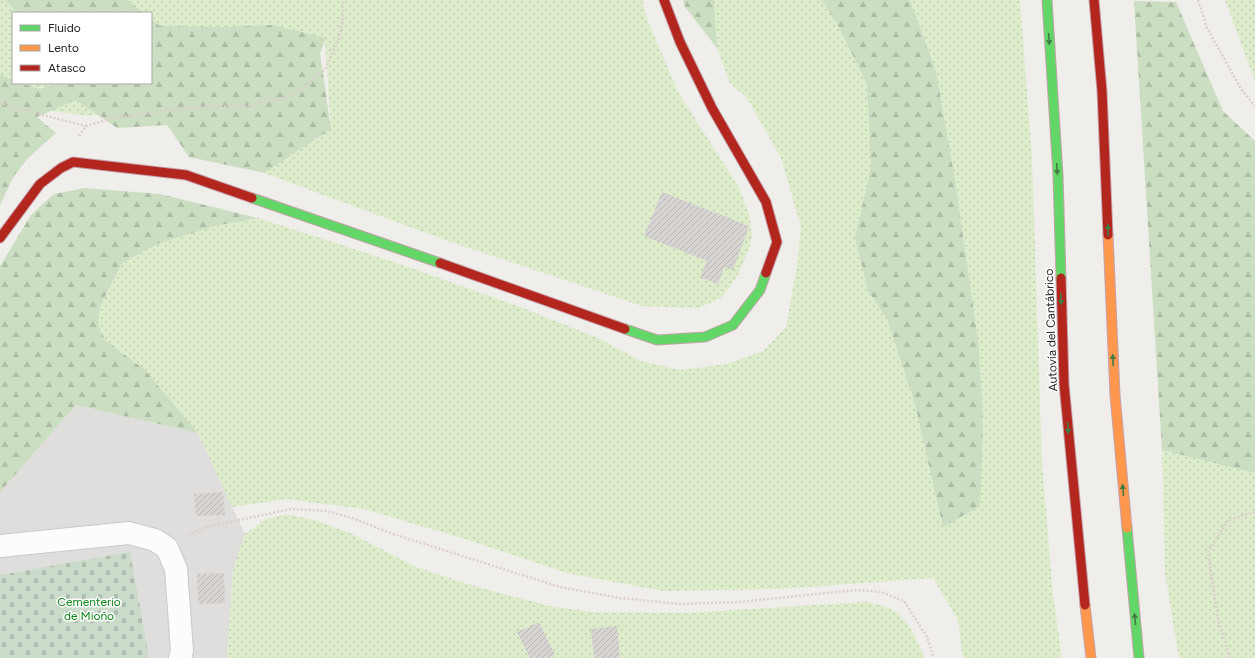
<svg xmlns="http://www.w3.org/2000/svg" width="1255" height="658" font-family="Figtree,sans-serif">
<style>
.residential{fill:#dfdedc}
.grass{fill:url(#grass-dots);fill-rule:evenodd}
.forest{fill:url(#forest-firs)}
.cemetery{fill:url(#cemetery-stones)}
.building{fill:url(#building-hatch)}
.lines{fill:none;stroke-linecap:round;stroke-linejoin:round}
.street-casing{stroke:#c9c8c7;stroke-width:24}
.fast-casing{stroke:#c5a2ac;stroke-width:11}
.slow-casing{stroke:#c5a2ac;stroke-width:11}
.jam-casing{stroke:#c5a2ac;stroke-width:11}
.path{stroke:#dccecd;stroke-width:2.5;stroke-dasharray:2 2;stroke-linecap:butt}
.street{stroke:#fdfcfc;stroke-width:22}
.fast{stroke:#63d668;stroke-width:9}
.slow{stroke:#ff974d;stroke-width:9}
.jam{stroke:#b3261e;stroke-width:9}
.oneway{fill:#427c45}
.labels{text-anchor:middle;stroke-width:3;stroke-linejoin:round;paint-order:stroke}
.street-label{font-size:12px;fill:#222;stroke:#fff}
.park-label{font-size:12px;fill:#0c8416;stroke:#fff}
</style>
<defs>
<pattern id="grass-dots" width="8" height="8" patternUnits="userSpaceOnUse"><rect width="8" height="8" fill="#ddeccb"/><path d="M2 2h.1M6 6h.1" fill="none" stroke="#bdcaae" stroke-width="1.8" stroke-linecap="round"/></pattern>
<pattern id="forest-firs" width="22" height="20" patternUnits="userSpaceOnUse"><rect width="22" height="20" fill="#cbdec1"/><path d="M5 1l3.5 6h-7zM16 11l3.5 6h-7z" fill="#aebea6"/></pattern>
<pattern id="cemetery-stones" width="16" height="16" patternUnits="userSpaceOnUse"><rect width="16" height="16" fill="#cadbca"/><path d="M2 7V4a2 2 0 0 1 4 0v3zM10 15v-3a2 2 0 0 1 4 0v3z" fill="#adbcad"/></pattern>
<pattern id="building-hatch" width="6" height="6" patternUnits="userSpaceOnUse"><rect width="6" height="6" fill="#d7d4d2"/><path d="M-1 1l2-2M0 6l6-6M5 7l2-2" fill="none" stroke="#b8b6b4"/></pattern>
</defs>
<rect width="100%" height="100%" fill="#f0eeeb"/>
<!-- residential -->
<polygon class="residential" points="76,405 198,433 245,534 233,570 227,658 0,658 0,492"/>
<!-- grass -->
<g class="grass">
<path d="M0 0H642L647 19 678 92 738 186 749 214 752 236 749 249 738 275 721 298 699 308 642 306 448 241 264 173 331 129 325 39 219 97 89 116 52 111 9 98 0 92ZM13 13H151V83H13Z"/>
<polygon points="714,0 822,0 836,22 867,84 871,168 855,238 868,291 887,319 915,404 943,527 983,425 979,347 955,180 936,71 910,0 1020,0 1032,158 1042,463 1053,595 1062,658 963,658 958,620 933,578 779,589 663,591 567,573 465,539 364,509 287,499 232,507 198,433 145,370 105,340 98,324 101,304 122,263 160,243 215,226 258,218 394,262 515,305 598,338 641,361 680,370 727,364 763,351 786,327 797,266 801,226 781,158 747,98 730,83 717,48"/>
<polygon points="1225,0 1255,0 1255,81"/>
<polygon points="1162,450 1255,473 1255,658 1179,658 1165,573"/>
<path d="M286 514 318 521 352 534 416 567 477 587 554 607 592 612 685 613 865 602C871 603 877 604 883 606 906 613 916 638 925 658H227L233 570 245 534 264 520Z"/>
</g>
<!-- forest -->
<g class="forest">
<polygon points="6,0 127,0 144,13 17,13"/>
<polygon points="683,0 714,0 717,48 685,7"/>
<polygon points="822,0 910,0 936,71 955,180 979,347 983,425 980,506 943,527 915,404 887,319 868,291 855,238 871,168 867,84 836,22"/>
<polygon points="1134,1 1176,2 1223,111 1255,141 1255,473 1162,450"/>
<polygon points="151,19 160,26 222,27 272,25 326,38 320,53 331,129 264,173 189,157 167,125 117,128 76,100 37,117 56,133 28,158 14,176 0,205 0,75 13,80 13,83 21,83 39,89 64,83 151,83"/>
<polygon points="84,188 160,194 258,218 215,226 160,243 122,263 101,304 98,324 105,340 145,370 198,433 76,405 0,492 0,266 31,215 54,194"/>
</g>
<!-- cemetery -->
<polygon class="cemetery" points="130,552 149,658 0,658 0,575"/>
<!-- building -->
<g class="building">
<polygon points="662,192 749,226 733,270 724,267 718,284 700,277 707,261 644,236"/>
<polygon points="223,492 225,515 196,516 194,494"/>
<polygon points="224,573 225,603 198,604 197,574"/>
<polygon points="539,622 555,655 548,658 530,658 517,632"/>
<polygon points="617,626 620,658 594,658 591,629"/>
</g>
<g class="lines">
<defs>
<polyline id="street" points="0,546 129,533 155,540 167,548 176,569 182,651 180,658"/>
<g id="fast">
<polyline points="1047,0 1058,175 1061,278"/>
<polyline points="252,198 440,263"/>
<polyline points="625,329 657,340 705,337 733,325 760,290 766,273"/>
<polyline points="1127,528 1139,658"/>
</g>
<g id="slow">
<polyline points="1108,235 1115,395 1127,528"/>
<polyline points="1085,605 1091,658"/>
</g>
<g id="jam">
<polyline points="664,0 680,42 712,108 766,202 777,242 766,273"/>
<polyline points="1094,0 1102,91 1108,235"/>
<polyline points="0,238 40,184 61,168 73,162 186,175 252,198"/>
<polyline points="440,263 625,329"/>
<polyline points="1061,278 1064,384 1085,605"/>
</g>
</defs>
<!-- street casing -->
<use href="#street" class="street-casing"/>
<!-- fast casing -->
<use href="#fast" class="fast-casing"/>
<!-- slow casing -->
<use href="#slow" class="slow-casing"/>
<!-- jam casing -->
<use href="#jam" class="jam-casing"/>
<!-- path -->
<g class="path">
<polyline points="1198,0 1207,28 1241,89 1255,106"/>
<polyline points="0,102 8,106 86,126"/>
<polyline points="79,136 86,126 114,118 195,107 244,106 292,96 325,69 339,39 343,17 343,0"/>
<polyline points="189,536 202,528 291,509 327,511 352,518 390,533 560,587 620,598 679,604 739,602 857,590 881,592 904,601 927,637 934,658"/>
<polyline points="1230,658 1218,620 1208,552 1228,520 1255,512"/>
</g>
<!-- street -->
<use href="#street" class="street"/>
<!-- fast -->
<use href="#fast" class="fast"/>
<!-- slow -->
<use href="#slow" class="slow"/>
<!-- jam -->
<use href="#jam" class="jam"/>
</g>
<!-- one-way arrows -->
<defs><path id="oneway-solid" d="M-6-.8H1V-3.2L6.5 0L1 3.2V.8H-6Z"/></defs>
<g class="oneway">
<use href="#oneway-solid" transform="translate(1049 39) rotate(86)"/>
<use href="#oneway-solid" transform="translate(1057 169) rotate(87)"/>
<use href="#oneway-solid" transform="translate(1108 230) rotate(-92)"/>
<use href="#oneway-solid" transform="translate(1061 299) rotate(88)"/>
<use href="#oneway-solid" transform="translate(1113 360) rotate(-92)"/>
<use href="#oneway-solid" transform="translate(1068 428) rotate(85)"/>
<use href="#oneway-solid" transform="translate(1123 490) rotate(-95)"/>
<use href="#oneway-solid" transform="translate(1135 619) rotate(-96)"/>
</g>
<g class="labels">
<!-- street labels -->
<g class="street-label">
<text transform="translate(1051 330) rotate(-92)" y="4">Autovía del Cantábrico</text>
</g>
<!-- park labels -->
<g class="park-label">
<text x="89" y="606">Cementerio<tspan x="89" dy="14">de Mioño</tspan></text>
</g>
</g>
<!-- legend -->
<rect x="12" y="12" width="140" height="72" fill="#ffffff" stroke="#a7a7a7"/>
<rect x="20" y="25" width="20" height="6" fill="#63d668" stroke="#a7a7a7"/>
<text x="48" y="32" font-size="12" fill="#222222">Fluido</text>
<rect x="20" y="45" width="20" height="6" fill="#ff974d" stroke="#a7a7a7"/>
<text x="48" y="52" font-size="12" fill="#222222">Lento</text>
<rect x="20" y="65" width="20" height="6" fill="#b3261e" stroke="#a7a7a7"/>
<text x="48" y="72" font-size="12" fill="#222222">Atasco</text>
</svg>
